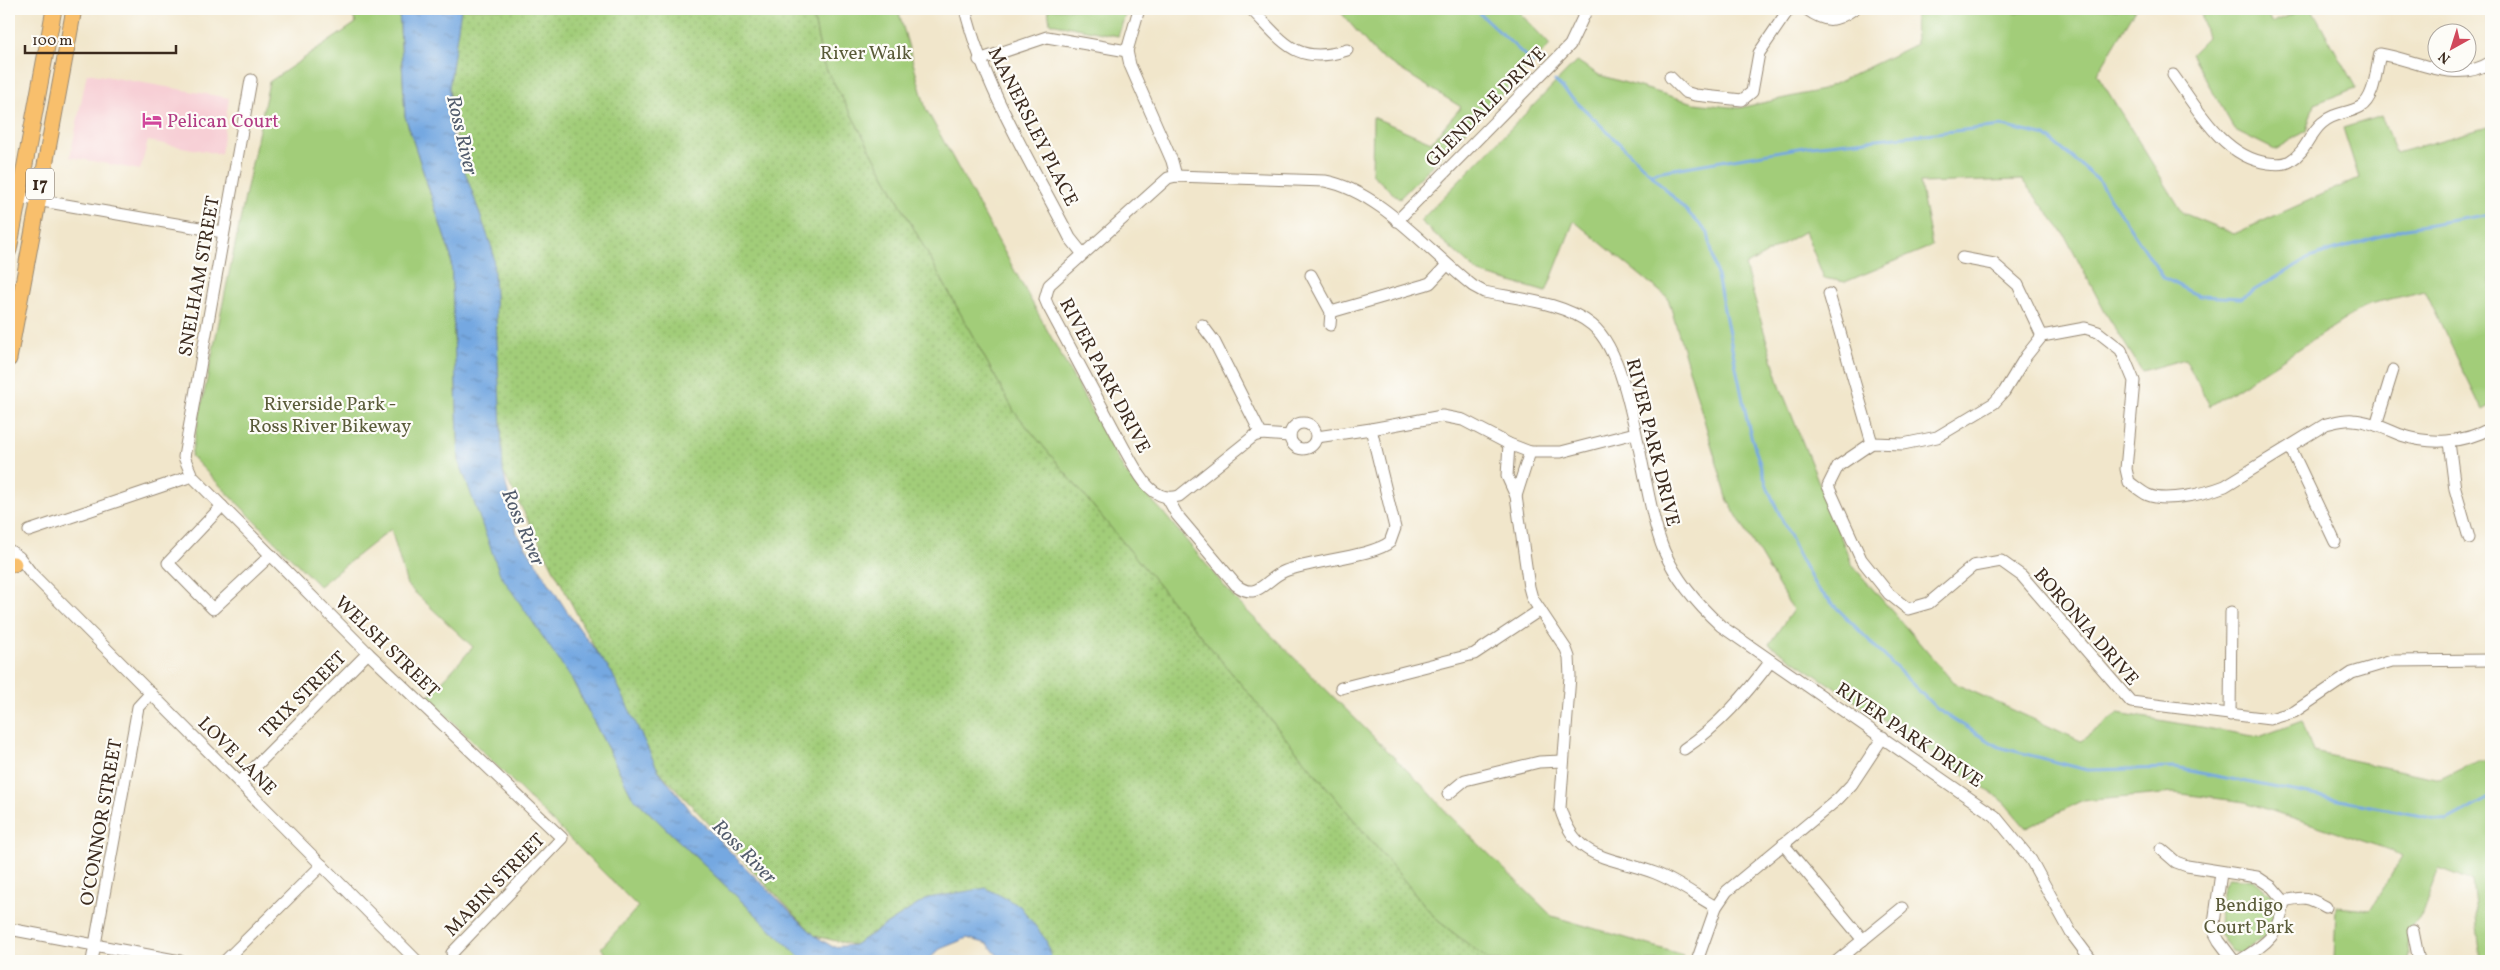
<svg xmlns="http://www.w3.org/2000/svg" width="2500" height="970" font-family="Vollkorn,serif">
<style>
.built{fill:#f7cfd5}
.grass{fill:url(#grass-dots);stroke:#6e7c4c}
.park{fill:#a2cd79;stroke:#6e7c4c}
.water{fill:url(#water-ripples);stroke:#586980}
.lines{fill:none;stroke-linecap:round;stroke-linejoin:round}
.stream{stroke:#75a8e1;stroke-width:3}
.minor-casing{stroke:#968874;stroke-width:13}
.major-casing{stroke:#968874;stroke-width:17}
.minor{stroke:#fff;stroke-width:11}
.major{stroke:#f8bf6c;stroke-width:15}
.labels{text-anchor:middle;stroke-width:4.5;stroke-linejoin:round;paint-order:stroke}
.shield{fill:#fdfcf7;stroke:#75695f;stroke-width:1}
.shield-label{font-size:18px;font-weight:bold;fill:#3b2a1e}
.park-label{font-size:19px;fill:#5a5b39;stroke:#fdfcf7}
.street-label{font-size:19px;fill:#3b2a1e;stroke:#fdfcf7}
.hotel-label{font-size:19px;fill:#b23c85;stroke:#fdfcf7;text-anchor:start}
.water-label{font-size:20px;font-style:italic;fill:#525c6c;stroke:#fdfcf7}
</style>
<defs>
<pattern id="grass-dots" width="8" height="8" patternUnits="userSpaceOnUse" patternTransform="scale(1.25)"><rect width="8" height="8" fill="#a2cd79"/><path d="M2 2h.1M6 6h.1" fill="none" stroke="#8cb068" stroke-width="1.8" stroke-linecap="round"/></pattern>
<pattern id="water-ripples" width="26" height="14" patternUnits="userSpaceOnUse" patternTransform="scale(1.25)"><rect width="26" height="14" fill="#75a8e1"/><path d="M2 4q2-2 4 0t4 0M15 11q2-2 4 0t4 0" fill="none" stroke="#6189b6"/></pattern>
</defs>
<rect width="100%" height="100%" fill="#fdfcf7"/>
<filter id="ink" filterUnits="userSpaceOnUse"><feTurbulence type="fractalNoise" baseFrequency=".02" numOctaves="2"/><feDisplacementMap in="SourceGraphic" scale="10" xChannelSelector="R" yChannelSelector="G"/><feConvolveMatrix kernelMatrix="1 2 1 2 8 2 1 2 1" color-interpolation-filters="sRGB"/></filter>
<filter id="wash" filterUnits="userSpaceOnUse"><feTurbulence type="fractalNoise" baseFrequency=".0096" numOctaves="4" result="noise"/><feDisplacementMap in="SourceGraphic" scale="20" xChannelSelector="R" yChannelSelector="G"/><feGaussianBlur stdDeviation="1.12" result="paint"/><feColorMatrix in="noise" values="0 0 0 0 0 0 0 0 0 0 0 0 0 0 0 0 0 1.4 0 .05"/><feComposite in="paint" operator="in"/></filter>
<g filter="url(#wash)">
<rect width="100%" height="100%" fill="#f1e6cb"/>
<!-- built -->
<polygon class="built" points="87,73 229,98 221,154 148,141 140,170 70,157"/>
<!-- grass -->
<polygon class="grass" points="460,9 812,9 823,63 1014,411 1437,920 1490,961 1044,961 928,898 854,945 815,936 658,770 503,472 449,88"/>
<!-- park -->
<g class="park">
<polygon points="349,9 399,9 405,116 451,257 459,461 632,796 804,961 613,961 601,948 638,907 428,697 473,647 407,585 391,529 319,586 191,456 269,82 356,23"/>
<polygon points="812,9 898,9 926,109 1125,472 1161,510 1235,599 1429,792 1448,814 1552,916 1683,955 1681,961 1490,961 1437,920 1014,411 823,63"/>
<polygon points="1048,9 1127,9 1118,36 1050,23"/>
<polygon points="1338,9 1516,9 1550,45 1399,199 1372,174 1373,117 1431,142 1461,107 1377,55"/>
<polygon points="1915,9 2011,9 2015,13 2054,9 2136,9 2097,74 2183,213 2234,234 2359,178 2343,128 2381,116 2396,153 2491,126 2491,405 2482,410 2425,291 2369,304 2210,406 2185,359 2142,371 2105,312 2063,232 2022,180 1920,183 1932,246 1845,282 1824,278 1805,231 1745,266 1780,386 1852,565 1954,683 2081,741 2118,713 2259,737 2302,721 2313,752 2440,779 2477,761 2491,761 2491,961 2481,961 2472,881 2439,868 2420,919 2406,930 2409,954 2408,961 2334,961 2336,907 2370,910 2402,857 2390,850 2245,802 2174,793 2082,801 2026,828 2001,799 1769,644 1793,610 1728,501 1668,298 1574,221 1546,292 1479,273 1420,221 1577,61 1599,75 1694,103 1739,108 1822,90 1916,44"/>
<polygon points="2200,9 2266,9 2271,23 2305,9 2312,9 2356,88 2314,104 2306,131 2275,150 2235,130 2191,54 2207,38"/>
<path d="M2229 878 2254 880 2273 897 2278 910 2269 935 2240 953 2232 951 2219 934C2220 918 2218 889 2229 878Z"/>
</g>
<!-- water -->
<polygon class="water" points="399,9 461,9 449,88 453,138 493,251 503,471 517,533 568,613 612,673 658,770 691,811 741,863 815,936 833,947 854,945 928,898 986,888 1020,906 1046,940 1052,961 1002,961 988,944 967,938 940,949 927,961 804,961 632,796 573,681 500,574 459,461 451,257 405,116"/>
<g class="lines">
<!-- stream -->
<g class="stream">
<polyline points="1475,9 1533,63"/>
<polyline points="1555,81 1650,173 1708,233 1749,429 1768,489 1798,554 1816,587 1937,709 1999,747 2087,770 2175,768 2447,821 2491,797"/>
<polyline points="1650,173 1810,146 2002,126 2046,136 2098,180 2164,278 2199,296 2241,298 2309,258 2407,228 2491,214"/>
</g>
</g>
</g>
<g filter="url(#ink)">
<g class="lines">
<defs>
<g id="minor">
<path d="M965 9C985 90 1032 164 1070 238L1082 253"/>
<polyline points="1139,9 1127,51 1130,65 1172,161 1176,176"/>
<path d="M1251 9C1284 42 1296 66 1347 50"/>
<path d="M1806 9C1826 23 1834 23 1854 9"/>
<polyline points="979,60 1047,37 1127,51"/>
<path d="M2173 75C2197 108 2223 157 2268 163 2275 164 2284 165 2290 161 2306 152 2309 134 2322 123 2335 112 2347 114 2360 107 2375 99 2376 69 2380 54 2418 60 2455 85 2491 62"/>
<polyline points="1670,77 1685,92 1695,95 1742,100 1752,92 1759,53 1789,9"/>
<polyline points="251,80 184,457 192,476 368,653 562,838 452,953"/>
<polyline points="19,197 223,232"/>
<polyline points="1397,221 1570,45 1587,9"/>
<polyline points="1962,258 1994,264 2018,285 2042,336"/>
<polyline points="1311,275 1331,312 1330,325"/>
<polyline points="1829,294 1872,443"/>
<polyline points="1331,312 1424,285 1430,283 1447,265"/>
<polyline points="1202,325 1214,341 1261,434"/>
<circle cx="1303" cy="436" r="13"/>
<polyline points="2376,425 2393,370"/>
<path d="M2491 428C2464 443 2431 445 2401 435 2386 429 2370 421 2353 420 2344 419 2335 422 2326 424L2225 486C2207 493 2167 503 2148 495 2141 492 2135 486 2129 482L2126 469 2134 381 2121 350 2098 332 2085 328 2042 336 2026 356 2004 392 1994 403 1937 437 1903 444 1872 443 1838 466 1828 486 1861 559 1889 594 1908 609 1929 603 1973 566 2001 561 2022 576 2131 702 2270 719 2294 712 2352 673 2392 661 2491 660"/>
<path d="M1290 436 1261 434 1254 436 1179 496C1151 504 1137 471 1125 450L1048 306 1045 299 1049 285 1168 178 1176 176 1325 181C1380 191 1429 252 1473 286L1484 292C1519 299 1564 302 1592 325 1635 360 1641 496 1664 551 1677 581 1697 604 1721 626L1995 816 2031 860 2071 933 2092 961"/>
<polyline points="1317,437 1371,429 1442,416 1463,420 1509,444 1530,452 1561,452 1635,433"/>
<polyline points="2449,442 2455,489 2469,538"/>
<path d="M1509 444 1507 476 1516 496 1529 587 1532 598 1566 649 1569 657 1570 676 1560 808C1576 862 1610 856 1655 873 1676 881 1696 896 1716 907"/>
<polyline points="2290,447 2335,542"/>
<polyline points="1516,496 1530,452"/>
<path d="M1168 499 1177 515 1236 585C1258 602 1265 579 1285 571 1310 561 1374 556 1390 542L1395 528 1371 429"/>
<polyline points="222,506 168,563 213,609 271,555"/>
<polyline points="29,531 192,476"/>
<polyline points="9,550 19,557 32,574 417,961"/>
<polyline points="1341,688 1474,654 1540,610"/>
<polyline points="2230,715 2231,612"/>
<path d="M1684 749C1719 726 1746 694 1771 661"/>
<polyline points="240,782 368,653"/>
<polyline points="1448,794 1465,780 1539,762 1562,761"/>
<polyline points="1783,844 1863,940"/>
<path d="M2161 849 2176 862 2187 866 2257 877 2272 887 2284 901C2280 936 2267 943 2239 961"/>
<polyline points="2221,873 2213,930 2219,941 2234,961"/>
<path d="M2284 901C2304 896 2308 897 2326 907"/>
<polyline points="9,929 180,961"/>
<polyline points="2413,931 2419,961"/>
<polyline points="92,961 138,707 151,693"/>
<polyline points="225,961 322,865"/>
<polyline points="1697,961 1716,907 1727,891 1838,799 1852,784 1883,737"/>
<polyline points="1837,961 1902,908"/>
</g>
<g id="major">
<polyline points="9,250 54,9"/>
<polyline points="9,359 74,9"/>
<polyline points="9,564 14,564"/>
</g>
</defs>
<!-- minor casing -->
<use href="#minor" class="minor-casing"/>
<!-- major casing -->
<use href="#major" class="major-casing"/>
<!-- minor -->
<use href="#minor" class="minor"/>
<!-- major -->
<use href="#major" class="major"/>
</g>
</g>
<!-- icons -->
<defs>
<symbol id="hotel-bare" viewBox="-9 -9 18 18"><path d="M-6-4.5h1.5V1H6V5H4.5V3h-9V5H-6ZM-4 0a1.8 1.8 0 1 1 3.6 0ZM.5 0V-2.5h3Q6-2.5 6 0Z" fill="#d1479c" stroke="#fdfcf7" stroke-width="2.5" paint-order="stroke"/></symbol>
</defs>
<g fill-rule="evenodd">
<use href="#hotel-bare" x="138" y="106" width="28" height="28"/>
</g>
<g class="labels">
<!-- shield labels -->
<rect class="shield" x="26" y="168.5" width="28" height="31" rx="4"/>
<g class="shield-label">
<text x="40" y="190">17</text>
</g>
<!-- park labels -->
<g class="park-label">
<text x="866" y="59">River Walk</text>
<text x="330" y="410">Riverside Park -<tspan x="330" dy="22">Ross River Bikeway</tspan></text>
<text x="2249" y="911">Bendigo<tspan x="2249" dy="22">Court Park</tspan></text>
</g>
<!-- street labels -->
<g class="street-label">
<text transform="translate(1485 106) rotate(-45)" y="7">GLENDALE DRIVE</text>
<text transform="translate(1034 126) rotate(63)" y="7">MANERSLEY PLACE</text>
<text transform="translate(198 276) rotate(-80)" y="7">SNELHAM STREET</text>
<text transform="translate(1106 375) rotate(62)" y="7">RIVER PARK DRIVE</text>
<text transform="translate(1654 442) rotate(76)" y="7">RIVER PARK DRIVE</text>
<text transform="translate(2087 626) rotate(49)" y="7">BORONIA DRIVE</text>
<text transform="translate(388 646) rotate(44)" y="7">WELSH STREET</text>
<text transform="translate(302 694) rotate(-45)" y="7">TRIX STREET</text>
<text transform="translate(1910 734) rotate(34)" y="7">RIVER PARK DRIVE</text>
<text transform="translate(238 755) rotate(45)" y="7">LOVE LANE</text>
<text transform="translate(100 822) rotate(-80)" y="7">O'CONNOR STREET</text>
<text transform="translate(494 884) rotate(-46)" y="7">MABIN STREET</text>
</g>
<!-- hotel labels -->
<g class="hotel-label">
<text x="167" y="127">Pelican Court</text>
</g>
<!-- water labels -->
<g class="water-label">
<text transform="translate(463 135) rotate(77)" y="7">Ross River</text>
<text transform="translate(524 527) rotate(67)" y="7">Ross River</text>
<text transform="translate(745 851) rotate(45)" y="7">Ross River</text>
</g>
</g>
<!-- margin -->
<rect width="2500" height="970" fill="none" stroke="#fdfcf7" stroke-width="30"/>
<!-- north arrow -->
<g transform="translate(2452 48) rotate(219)"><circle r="24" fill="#fdfcf7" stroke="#afa8a0"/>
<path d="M0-4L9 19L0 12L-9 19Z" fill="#d1495b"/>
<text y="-8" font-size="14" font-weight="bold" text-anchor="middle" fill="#3b2a1e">N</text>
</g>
<!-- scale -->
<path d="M25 45v8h151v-8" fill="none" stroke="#3b2a1e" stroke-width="2.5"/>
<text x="32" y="45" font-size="15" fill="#3b2a1e" stroke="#fdfcf7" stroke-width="4" paint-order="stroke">100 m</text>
</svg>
